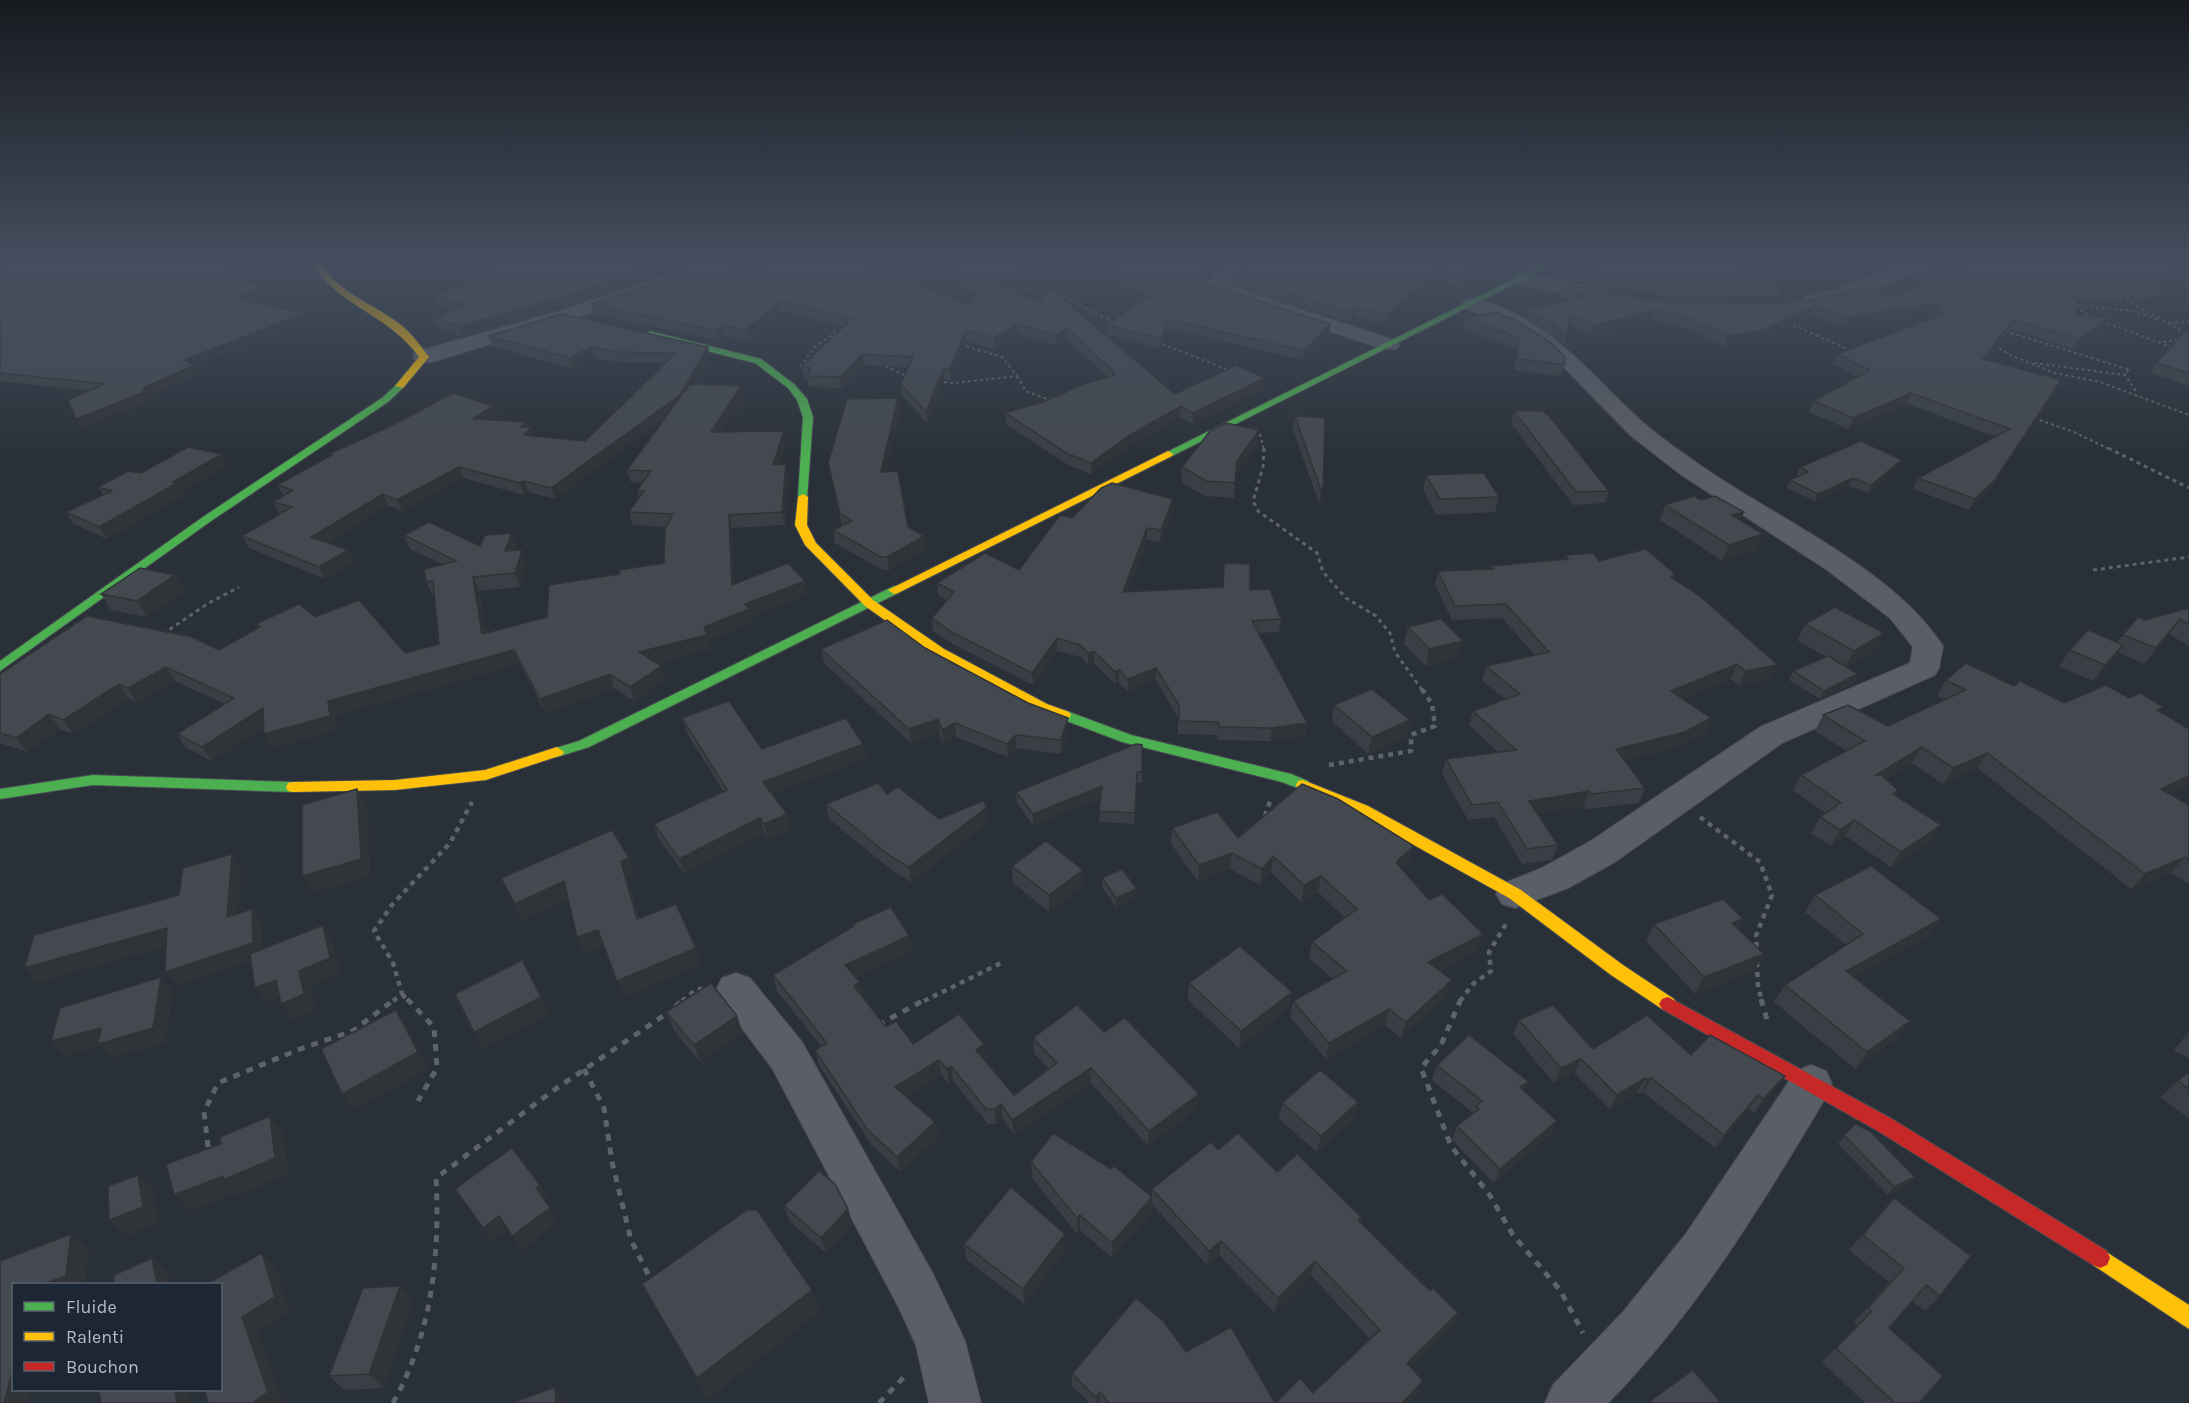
<svg xmlns="http://www.w3.org/2000/svg" width="2189" height="1403" font-family="Karla,sans-serif">
<style>
.green{fill:#273a3e}
.lines{fill:none;stroke-linecap:round;stroke-linejoin:round}
.street-casing{stroke:#484c53;stroke-width:2}
.fast-casing{stroke:#484c53;stroke-width:2}
.slow-casing{stroke:#484c53;stroke-width:2}
.jam-casing{stroke:#484c53;stroke-width:2}
.path-far3{stroke:#5d636a;stroke-width:2;stroke-dasharray:3 3;stroke-linecap:butt}
.path-far2{stroke:#5d636a;stroke-width:3;stroke-dasharray:4 4;stroke-linecap:butt}
.path-far1{stroke:#5d636a;stroke-width:4.5;stroke-dasharray:5 5;stroke-linecap:butt}
.path{stroke:#5d636a;stroke-width:5;stroke-dasharray:7 7;stroke-linecap:butt}
.street{fill:#5a5e66;fill-rule:evenodd}
.fast{fill:#4caf50;fill-rule:evenodd}
.slow{fill:#ffc107;fill-rule:evenodd}
.jam{fill:#c62828;fill-rule:evenodd}
.wall{fill:#3a3f45}
.shaded-wall{fill:#303338}
.building{fill:#444950;stroke:#303338;stroke-width:1.5}
</style>
<rect width="100%" height="100%" fill="#2a3038"/>
<!-- green -->
<polygon class="green" points="403,264 454,264 367,283"/>
<g class="lines">
<defs>
<g id="street">
<polygon points="702,264 731,264 729,268 675,283 570,320 432,362 416,362 413,357 416,352 556,312"/>
<polygon points="1229,264 1249,264 1227,285 1397,341 1400,345 1397,349 1383,349 1208,291 1205,287 1216,273"/>
<polygon points="1904,264 1929,264 1927,268 1852,297 1813,307 1803,301 1806,297 1838,289"/>
<polygon points="1520,273 1608,290 1618,296 1608,302 1513,283 1510,279"/>
<path d="M1472 298C1552 318 1588 374 1646 425 1661 438 1680 451 1697 463 1774 518 1890 566 1943 646L1939 668 1935 675 1782 743 1615 862 1568 888 1515 908 1502 904 1496 894 1502 884 1542 868 1589 842 1760 727 1910 663 1913 647 1890 618 1827 570 1680 474 1630 435 1549 352 1515 330 1465 308 1462 304 1465 300Z"/>
<polygon points="736,973 750,978 802,1042 932,1272 965,1341 981,1403 929,1403 916,1345 898,1306 772,1068 722,1002 716,990 722,978"/>
<path d="M1811 1065 1826 1071 1832 1084 1826 1097C1762 1205 1696 1313 1608 1403H1545L1553 1385 1623 1312 1685 1235 1796 1071Z"/>
</g>
<g id="fast">
<polygon points="1544,264 1554,264 1172,456 1164,456 1163,454"/>
<polygon points="650,331 761,359 794,384 807,399 813,417 807,499 799,499 798,497 803,417 797,400 788,388 755,363 647,336 646,334"/>
<polygon points="397,384 405,386 388,402 211,521 0,671 0,661 203,517 382,398"/>
<polygon points="894,586 898,587 900,590 898,593 589,747 557,757 550,752 552,749 579,741"/>
<polygon points="1064,710 1131,735 1291,774 1308,781 1310,785 1308,789 1303,790 1282,782 1122,742 1059,718 1057,715 1059,712"/>
<polygon points="93,775 293,782 298,783 300,787 298,791 293,792 93,785 0,799 0,789"/>
</g>
<g id="slow">
<path d="M313 264H321C340 294 374 304 401 325 412 334 420 345 429 357L403 388 395 386 419 357C389 314 339 307 313 264Z"/>
<polygon points="1168,451 1173,454 1172,456 898,593 894,594 888,590"/>
<polygon points="803,494 808,497 807,525 816,543 873,600 944,649 1047,704 1069,712 1071,715 1069,718 1064,720 1037,710 934,655 865,606 805,545 795,525 798,497"/>
<polygon points="557,747 564,752 562,755 486,780 395,790 293,792 288,791 286,787 288,783 293,782 395,780 485,770"/>
<polygon points="1303,780 1368,806 1521,890 1623,965 1674,999 1677,1004 1674,1009 1668,1011 1662,1009 1611,975 1509,898 1358,814 1298,789 1296,785 1298,781"/>
<polygon points="2100,1248 2189,1305 2189,1329 2093,1265 2090,1258 2093,1251"/>
</g>
<polygon id="jam" points="1668,997 1892,1119 2107,1251 2110,1258 2107,1265 2100,1268 2093,1265 1878,1131 1662,1009 1659,1004 1662,999"/>
</defs>
<!-- street casing -->
<use href="#street" class="street-casing"/>
<!-- fast casing -->
<use href="#fast" class="fast-casing"/>
<!-- slow casing -->
<use href="#slow" class="slow-casing"/>
<!-- jam casing -->
<use href="#jam" class="jam-casing"/>
<!-- path-far3 -->
<g class="path-far3">
<polyline points="1948,264 1964,269"/>
<polyline points="1004,288 1055,293 1115,323"/>
<polyline points="2090,299 2125,299 2189,335"/>
<polyline points="2072,305 2134,311 2159,320"/>
<polyline points="2075,307 2095,318"/>
<polyline points="2102,321 2176,349"/>
<polyline points="1788,323 1852,351"/>
<polyline points="2169,323 2189,322"/>
<polyline points="2005,331 2130,370 2124,373 2137,393"/>
<polyline points="1157,342 1231,371"/>
<polyline points="2163,342 2189,338"/>
<polyline points="1994,345 2010,355 2055,373 2100,382 2189,415"/>
<polyline points="2034,363 2125,375"/>
<polyline points="880,364 909,377"/>
<polyline points="800,367 816,346 836,332"/>
<polyline points="1017,376 1026,391 1052,401"/>
<polyline points="938,382 955,383 1017,376 1002,357 962,345"/>
<polyline points="2034,418 2074,432 2111,450"/>
<polyline points="1260,434 1264,450"/>
</g>
<!-- path-far2 -->
<g class="path-far2">
<polyline points="1264,448 1263,467 1253,501 1258,511 1317,553 1323,572 1346,598 1376,616 1390,633 1395,652 1422,690"/>
<polyline points="2108,448 2189,488"/>
<polyline points="2093,570 2189,557"/>
<polyline points="163,634 207,604 239,587"/>
</g>
<!-- path-far1 -->
<g class="path-far1">
<polyline points="1329,765 1411,751 1411,735 1435,726 1432,704 1421,688"/>
<polyline points="1265,816 1270,801"/>
<polyline points="1700,817 1760,862 1772,895 1756,936 1757,952"/>
<polyline points="1757,962 1758,987 1762,1001"/>
<polyline points="402,994 409,1001"/>
<polyline points="393,1001 402,994 393,963 374,931 392,905 450,843 472,802"/>
<polyline points="682,1001 697,989 703,989"/>
<polyline points="924,1001 1001,963"/>
<polyline points="1460,1001 1473,984 1491,971 1489,952 1506,924"/>
</g>
<!-- path -->
<g class="path">
<polyline points="407,999 434,1027 437,1068 418,1101"/>
<polyline points="1461,999 1441,1045 1421,1068 1451,1146 1489,1194 1513,1235 1560,1290 1583,1333"/>
<polyline points="1761,999 1768,1023"/>
<polyline points="675,1007 684,999"/>
<polyline points="878,1025 926,999"/>
<polyline points="584,1069 604,1108 612,1162 631,1240 651,1280"/>
<polyline points="208,1147 204,1112 218,1083 300,1049 353,1031 395,999"/>
<path d="M393 1403C432 1333 440 1257 436 1178L554 1090 669 1012"/>
<polyline points="879,1403 908,1373"/>
</g>
<!-- street -->
<use href="#street" class="street"/>
<!-- fast -->
<use href="#fast" class="fast"/>
<!-- slow -->
<use href="#slow" class="slow"/>
<!-- jam -->
<use href="#jam" class="jam"/>
</g>
<!-- wall -->
<g class="wall">
<polygon points="0,264 277,265 232,281 263,285 266,292 249,301 305,313 308,321 195,365 199,373 147,397 149,401 81,427 90,391 0,381"/>
<polygon points="497,264 555,310 463,336 438,327 434,318 453,310 439,306 435,296 474,280 472,274"/>
<polygon points="923,264 1058,264 1004,289 1175,394 1264,388 1193,424 1180,417 1130,446 1091,474 1068,465 1006,424 1005,413 1043,402 1109,378 1066,339 1056,345 1017,334 995,349 966,341 951,380 944,379 927,423 902,395 901,384 909,368 864,365 841,388 809,387 807,378 804,377 802,366 844,327 781,311 749,340 722,336 719,341 594,314 591,304 709,277 970,305 975,294"/>
<polygon points="1244,264 1528,264 1506,276 1483,270 1464,286 1434,280 1385,324 1355,317 1351,321 1342,320 1231,284 1232,275"/>
<polygon points="1844,264 1870,264 1861,270"/>
<polygon points="1968,264 2189,264 2189,282 2156,283 2165,288 2160,297 2075,300 2076,315 2109,318 2104,328 2072,349 2009,329 1986,360 2055,390 1989,491 1969,510 1913,489 1918,478 1996,437 1906,403 1848,429 1809,412 1814,401 1858,377 1833,364 1837,354 1936,317 1935,312 1845,327 1810,315 1756,341 1724,346 1680,326 1653,320 1591,336 1569,324 1565,345 1526,317 1529,308 1569,301 1561,298 1563,289 1663,302 1779,303 1891,297 1970,264"/>
<polygon points="1096,265 1215,271 1206,282 1207,284 1330,324 1329,334 1304,360 1167,328 1160,348 1106,334 1106,325 1150,296 1096,273"/>
<polygon points="1586,272 1783,286 1780,296 1660,295 1583,282"/>
<polygon points="1496,312 1564,365 1560,376 1514,370 1518,350 1462,329 1464,318"/>
<polygon points="2189,332 2189,386 2150,373 2156,363"/>
<polygon points="489,336 710,357 695,384 741,386 744,398 722,431 786,444 779,464 789,477 785,525 732,528 734,584 808,594 751,617 752,623 708,640 710,649 657,663 666,680 634,701 614,688 545,713 520,664 336,715 337,730 272,748 264,734 264,727 212,761 186,748 177,734 225,704 175,681 137,703 129,698 73,734 60,729 27,752 0,743 0,674 219,650 258,628 256,624 315,617 405,653 439,644 434,595 432,595 426,581 442,564 410,549 404,535 480,546 512,533 517,546 515,550 522,550 527,563 520,587 479,591 486,634 547,617 620,574 664,563 666,527 633,525 629,512 639,498 637,490 642,483 631,482 627,470 662,421 555,499 528,492 524,495 463,478 402,511 388,505 327,543 348,550 354,562 325,579 249,548 242,536 280,514 279,513 273,502 283,496 277,485 330,456 329,454 493,406 497,416 492,420 526,422 528,427 532,427 535,436 585,441 665,363 618,362 594,358 573,369 492,346"/>
<polygon points="900,410 886,472 908,527 926,549 889,570 883,570 835,543 833,530 842,526 830,475 828,463"/>
<polygon points="1514,411 1609,491 1605,503 1573,505 1511,423"/>
<polygon points="1295,416 1325,418 1321,503 1319,504 1293,429"/>
<polygon points="1258,445 1235,476 1234,498 1205,496 1181,482 1182,467"/>
<polygon points="1902,460 1898,467 1868,493 1849,486 1815,501 1787,488 1790,480 1799,476 1797,474 1800,467"/>
<polygon points="228,465 182,492 184,495 107,539 74,524 66,512 103,495 98,487 141,473"/>
<polygon points="1426,475 1499,497 1495,512 1436,515 1423,490"/>
<polygon points="1173,499 1173,511 1160,542 1147,540 1127,592 1250,590 1281,619 1279,632 1259,633 1307,723 1305,736 1270,741 1217,740 1217,735 1178,734 1178,718 1156,680 1128,691 1119,683 1115,684 1094,663 1088,665 1081,657 1057,651 1033,685 951,643 933,631 932,618 947,600 938,595 937,583 1019,570 1072,518"/>
<polygon points="1701,500 1744,512 1740,520 1763,534 1756,550 1722,561 1660,520 1665,505"/>
<polygon points="1566,555 1599,561 1674,579 1771,679 1739,686 1731,679 1682,699 1711,718 1705,733 1679,747 1625,760 1645,788 1639,803 1586,809 1584,806 1538,813 1558,845 1552,860 1522,864 1494,817 1468,820 1442,774 1446,759 1498,752 1469,725 1473,711 1505,699 1482,681 1486,666 1535,655 1502,618 1452,620 1435,585 1438,571 1490,569 1491,566 1564,559"/>
<polygon points="175,575 184,591 147,617 111,610 101,594"/>
<polygon points="2189,608 2189,646 2169,634 2144,664 2118,652 2112,661 2093,681 2059,666 2070,650 2117,642 2123,635"/>
<polygon points="1805,624 1884,633 1875,650 1846,667 1858,674 1854,683 1820,699 1789,680 1793,671 1826,657 1797,640"/>
<polygon points="1408,627 1459,657 1426,666 1404,644"/>
<polygon points="925,648 1028,703 1068,718 1068,732 1061,754 1016,748 1008,757 956,737 943,744 939,733 911,743 824,663 821,649"/>
<polygon points="1946,680 2014,686 2064,703 2129,698 2160,712 2189,785 2170,794 2189,805 2189,884 2171,873 2131,889 1977,768 1943,784 1912,763 1885,779 1898,790 1895,795 1941,825 1931,841 1891,867 1845,836 1831,846 1811,833 1820,817 1825,813 1793,790 1801,775 1847,751 1815,731 1823,715 1888,726 1946,700 1937,696"/>
<polygon points="1334,705 1410,720 1406,737 1368,754 1332,721"/>
<polygon points="682,718 762,749 863,744 866,759 772,794 787,814 791,829 768,839 764,833 684,873 659,839 654,824 723,791 687,733"/>
<polygon points="1142,745 1142,783 1137,783 1134,824 1099,822 1101,797 1033,825 1017,803 1016,792"/>
<polygon points="887,794 939,819 988,822 911,882 893,871 829,819 826,804"/>
<polygon points="1172,828 1238,838 1409,863 1402,869 1429,900 1477,951 1439,971 1452,980 1446,996 1401,1038 1385,1025 1326,1059 1290,1017 1293,1001 1333,979 1309,958 1312,942 1345,918 1318,892 1301,902 1271,872 1260,885 1230,869 1198,881 1171,844"/>
<polygon points="629,858 635,875 627,878 639,919 696,948 701,964 624,997 604,946 584,953 568,899 522,920 501,878"/>
<polygon points="1012,866 1083,870 1083,887 1049,912 1013,883"/>
<polygon points="1102,878 1137,889 1137,897 1116,907 1102,887"/>
<polygon points="1815,895 1941,919 1929,936 1854,977 1898,1038 1855,1069 1774,1002 1785,985 1846,945 1805,912"/>
<polygon points="1743,919 1738,929 1764,954 1754,971 1695,994 1646,941 1654,924"/>
<polygon points="853,924 912,951 856,977 860,982 863,997 886,1027 913,1044 984,1044 986,1059 985,1060 1014,1095 1049,1069 1034,1053 1033,1038 1104,1032 1197,1109 1148,1146 1091,1083 1014,1135 1003,1119 996,1124 988,1124 953,1081 949,1084 941,1075 906,1097 935,1122 938,1137 900,1172 871,1144 819,1065 815,1050 821,1046 777,991 773,975 854,926"/>
<polygon points="1189,983 1289,1008 1239,1048 1188,1000"/>
<polygon points="666,1012 743,1033 700,1062 673,1029"/>
<polygon points="1519,1020 1593,1049 1691,1055 1775,1090 1754,1113 1749,1109 1715,1148 1643,1092 1640,1094 1637,1092 1610,1109 1574,1073 1554,1083 1513,1034"/>
<polygon points="2189,1031 2189,1059 2174,1050"/>
<polygon points="1437,1065 1529,1082 1525,1092 1550,1135 1494,1183 1452,1140 1457,1126 1473,1113 1432,1080"/>
<polygon points="2189,1072 2189,1118 2160,1097"/>
<polygon points="1358,1102 1354,1119 1317,1152 1279,1119 1282,1103"/>
<polygon points="1844,1135 1915,1177 1908,1185 1888,1195 1838,1144"/>
<polygon points="1218,1150 1277,1172 1361,1217 1360,1221 1430,1291 1458,1313 1452,1326 1410,1367 1417,1394 1313,1393 1370,1339 1311,1275 1274,1312 1219,1255 1207,1265 1152,1204 1151,1213 1112,1258 1080,1230 1077,1234 1032,1178 1031,1162 1152,1197 1152,1189"/>
<polygon points="1894,1198 1940,1296 1925,1311 1912,1301 1889,1328 1919,1403 1865,1403 1822,1362 1858,1326 1854,1322 1889,1282 1849,1250"/>
<polygon points="784,1206 848,1209 853,1225 826,1253 790,1222"/>
<polygon points="964,1244 1065,1250 1024,1304 966,1259"/>
<polygon points="642,1284 819,1312 708,1399"/>
<polygon points="413,1301 383,1388 344,1390 329,1376"/>
<polygon points="1186,1352 1275,1403 1090,1403 1072,1386 1072,1374"/>
</g>
<!-- shaded-wall -->
<g class="shaded-wall">
<polygon points="256,264 278,264 277,265 217,286 213,279"/>
<polygon points="337,264 346,264 339,267"/>
<polygon points="660,264 690,264 555,310 463,336 460,326"/>
<polygon points="1037,264 1058,264 993,295 992,285"/>
<polygon points="1214,264 1226,264 1215,271 1203,286 1204,277"/>
<polygon points="1482,264 1484,264 1483,270 1464,286 1465,277"/>
<polygon points="1515,264 1528,264 1506,276 1508,267"/>
<polygon points="1864,264 1870,264 1861,270"/>
<polygon points="1435,271 1434,280 1385,324 1386,315"/>
<polygon points="263,285 266,292 239,307 236,299"/>
<polygon points="779,301 781,311 749,340 747,329"/>
<polygon points="1939,303 1935,312 1845,327 1849,317"/>
<polygon points="1814,306 1810,315 1756,341 1724,346 1727,336"/>
<polygon points="1357,308 1355,317 1351,321 1353,312"/>
<polygon points="1656,310 1653,320 1591,336 1594,326"/>
<polygon points="305,313 308,321 195,365 199,373 147,397 149,401 81,427 76,419 143,388 184,360"/>
<polygon points="2109,318 2104,328 2072,349 2078,339"/>
<polygon points="1167,319 1167,328 1160,348 1161,339"/>
<polygon points="2014,319 2009,329 1978,370 1983,359"/>
<polygon points="1017,324 1017,334 995,349 994,338"/>
<polygon points="1330,324 1329,334 1304,360 1305,351"/>
<polygon points="720,326 722,336 719,341 717,331"/>
<polygon points="1066,328 1066,339 1056,345 1056,335"/>
<polygon points="966,330 966,341 951,380 950,369"/>
<polygon points="591,347 594,358 573,369 570,358"/>
<polygon points="708,347 710,357 683,406 555,499 551,488"/>
<polygon points="862,354 864,365 841,388 840,377"/>
<polygon points="943,369 944,379 927,423 926,412"/>
<polygon points="1265,378 1264,388 1193,424 1193,413"/>
<polygon points="2061,380 2055,390 1989,491 1969,510 1975,499"/>
<polygon points="741,386 744,398 714,444 711,432"/>
<polygon points="1911,393 1906,403 1848,429 1853,418"/>
<polygon points="898,398 900,410 883,485 881,472"/>
<polygon points="493,406 497,416 477,430 473,419"/>
<polygon points="1181,406 1180,417 1130,446 1091,474 1091,463 1130,435"/>
<polygon points="526,422 529,430 532,427 536,438 528,446 521,427"/>
<polygon points="1259,430 1258,445 1235,476 1237,461"/>
<polygon points="784,431 786,444 775,478 773,465"/>
<polygon points="222,454 228,465 182,492 184,495 107,539 99,527"/>
<polygon points="1902,460 1898,467 1868,493 1871,485"/>
<polygon points="786,464 789,477 785,525 782,512"/>
<polygon points="459,467 463,478 402,511 397,500"/>
<polygon points="1853,478 1849,486 1815,501 1818,494"/>
<polygon points="524,481 528,492 524,495 520,483"/>
<polygon points="1321,490 1323,490 1321,503 1319,504"/>
<polygon points="383,494 388,505 317,549 311,537"/>
<polygon points="1173,499 1173,511 1160,542 1161,530"/>
<polygon points="1744,512 1738,527 1732,515"/>
<polygon points="729,515 732,528 735,599 732,585"/>
<polygon points="1147,528 1147,540 1122,605 1123,592"/>
<polygon points="512,533 517,546 510,565 505,551"/>
<polygon points="1763,534 1756,550 1722,561 1729,545"/>
<polygon points="924,536 926,549 889,570 887,557"/>
<polygon points="348,550 354,562 325,579 319,567"/>
<polygon points="522,550 527,563 520,587 515,573"/>
<polygon points="175,575 184,591 147,617 137,601"/>
<polygon points="473,577 479,591 488,648 482,634"/>
<polygon points="805,581 808,594 751,617 752,623 708,640 710,649 643,666 639,652 704,627 745,604"/>
<polygon points="2180,619 2169,634 2144,664 2156,648"/>
<polygon points="1884,633 1875,650 1845,667 1854,651"/>
<polygon points="1057,638 1057,651 1033,685 1032,673"/>
<polygon points="1463,641 1459,657 1426,666 1429,649"/>
<polygon points="2123,645 2112,661 2093,681 2105,665"/>
<polygon points="514,650 520,664 336,715 337,730 272,748 264,734 328,701"/>
<polygon points="1094,651 1094,663 1088,665 1088,653"/>
<polygon points="1737,664 1731,679 1665,706 1671,691"/>
<polygon points="1778,665 1771,679 1739,686 1745,671"/>
<polygon points="662,666 666,680 634,701 630,687"/>
<polygon points="166,667 175,681 137,703 128,688"/>
<polygon points="1156,668 1156,680 1128,691 1128,679"/>
<polygon points="1119,670 1119,683 1115,684 1115,672"/>
<polygon points="610,674 614,688 545,713 540,699"/>
<polygon points="1858,674 1854,683 1820,699 1824,691"/>
<polygon points="119,684 129,698 73,734 63,720"/>
<polygon points="263,708 271,723 212,761 202,747"/>
<polygon points="49,714 60,729 27,752 16,738"/>
<polygon points="1068,718 1068,732 1061,754 1061,740"/>
<polygon points="1711,718 1705,733 1679,747 1611,764 1616,749"/>
<polygon points="938,719 939,733 911,743 909,729"/>
<polygon points="1410,720 1406,737 1368,754 1372,737"/>
<polygon points="955,723 956,737 943,744 942,730"/>
<polygon points="1307,723 1305,736 1270,741 1272,728"/>
<polygon points="1016,735 1016,748 1008,757 1007,744"/>
<polygon points="863,744 866,759 767,796 763,782"/>
<polygon points="1922,747 1912,763 1867,791 1876,775"/>
<polygon points="1987,753 1977,768 1943,784 1953,768"/>
<polygon points="2189,776 2189,785 2148,804 2161,789"/>
<polygon points="1102,786 1102,796 1033,825 1033,814"/>
<polygon points="357,789 367,806 371,876 313,893 302,876"/>
<polygon points="1589,791 1584,806 1524,816 1529,801"/>
<polygon points="987,807 988,822 911,882 909,867"/>
<polygon points="787,814 791,829 768,839 764,824"/>
<polygon points="760,818 764,833 684,873 679,859"/>
<polygon points="1854,820 1845,836 1831,846 1840,830"/>
<polygon points="1941,825 1931,841 1891,867 1901,852"/>
<polygon points="1414,846 1409,863 1392,879 1396,862"/>
<polygon points="1232,853 1230,869 1198,881 1199,865"/>
<polygon points="232,854 242,869 237,932 227,917"/>
<polygon points="1273,856 1271,872 1260,885 1262,869"/>
<polygon points="2185,857 2171,873 2131,889 2145,874"/>
<polygon points="629,858 635,875 627,878 643,936 637,919 621,862"/>
<polygon points="1083,870 1083,887 1049,912 1049,895"/>
<polygon points="1321,876 1318,892 1301,902 1304,885"/>
<polygon points="564,881 571,897 522,920 515,904"/>
<polygon points="1137,889 1137,897 1116,907 1116,898"/>
<polygon points="252,909 262,924 263,958 177,986 165,972"/>
<polygon points="1743,919 1734,936 1732,923"/>
<polygon points="1941,919 1929,936 1835,988 1846,971"/>
<polygon points="323,925 333,941 340,974 310,986 315,1010 292,1020 281,1004"/>
<polygon points="167,928 179,943 37,983 24,968"/>
<polygon points="598,930 604,946 584,953 577,937"/>
<polygon points="1483,934 1477,951 1423,979 1428,962"/>
<polygon points="909,936 912,951 848,981 845,965"/>
<polygon points="696,948 701,964 624,997 617,981"/>
<polygon points="1764,954 1754,971 1695,994 1704,977"/>
<polygon points="161,977 173,992 166,1042 112,1058 101,1046 65,1056 51,1041 101,1028"/>
<polygon points="276,980 287,995 267,1003 255,988"/>
<polygon points="1452,980 1446,996 1401,1038 1406,1022"/>
<polygon points="860,982 863,998 854,986"/>
<polygon points="1292,992 1289,1008 1239,1048 1241,1031"/>
<polygon points="541,997 550,1014 483,1049 474,1032"/>
<polygon points="1389,1009 1385,1025 1326,1059 1329,1043"/>
<polygon points="396,1010 407,1026 429,1069 354,1110 342,1094"/>
<polygon points="737,1016 743,1033 700,1062 694,1045"/>
<polygon points="1910,1021 1898,1038 1855,1069 1867,1052"/>
<polygon points="984,1044 986,1059 978,1065 976,1050"/>
<polygon points="1581,1059 1574,1073 1554,1083 1561,1068"/>
<polygon points="939,1060 941,1075 898,1102 895,1087"/>
<polygon points="951,1066 953,1081 949,1084 947,1069"/>
<polygon points="1091,1068 1091,1083 1014,1135 1012,1120"/>
<polygon points="1785,1076 1775,1090 1754,1113 1763,1099"/>
<polygon points="1645,1078 1637,1092 1610,1109 1617,1095"/>
<polygon points="1651,1078 1643,1092 1640,1094 1647,1080"/>
<polygon points="1529,1082 1523,1097 1520,1087"/>
<polygon points="1199,1094 1197,1109 1148,1146 1149,1131"/>
<polygon points="1758,1095 1749,1109 1715,1148 1724,1135"/>
<polygon points="1358,1102 1354,1119 1317,1152 1321,1136"/>
<polygon points="1001,1104 1003,1119 996,1124 995,1109"/>
<polygon points="270,1116 284,1132 288,1174 238,1196 235,1193 190,1211 174,1195 223,1176"/>
<polygon points="1557,1121 1550,1135 1494,1183 1500,1169"/>
<polygon points="935,1122 938,1137 900,1172 897,1157"/>
<polygon points="138,1175 154,1191 159,1223 127,1236 109,1220"/>
<polygon points="1915,1177 1908,1185 1888,1195 1894,1187"/>
<polygon points="540,1185 548,1199 544,1202 536,1188"/>
<polygon points="1152,1197 1151,1213 1112,1258 1112,1243"/>
<polygon points="550,1208 558,1222 522,1250 512,1236"/>
<polygon points="848,1209 853,1225 826,1253 821,1238"/>
<polygon points="1080,1215 1080,1230 1077,1234 1077,1218"/>
<polygon points="499,1216 508,1230 493,1241 483,1228"/>
<polygon points="71,1234 89,1250 85,1284 43,1284"/>
<polygon points="1065,1234 1065,1250 1024,1304 1023,1289"/>
<polygon points="1221,1241 1219,1255 1207,1265 1209,1251"/>
<polygon points="262,1253 277,1269 290,1312 258,1332 283,1403 252,1403 242,1317"/>
<polygon points="152,1258 167,1271 170,1284 157,1284"/>
<polygon points="1315,1261 1311,1275 1274,1312 1278,1298"/>
<polygon points="400,1286 413,1301 383,1388 369,1374"/>
<polygon points="812,1290 819,1312 708,1399 697,1378"/>
<polygon points="1458,1313 1452,1326 1401,1376 1407,1363"/>
<polygon points="14,1365 14,1389 32,1389 29,1403 4,1403"/>
<polygon points="1423,1381 1417,1394 1408,1403 1402,1403"/>
<polygon points="555,1387 565,1401 566,1403 556,1403"/>
<polygon points="175,1389 188,1389 191,1403 177,1403"/>
<polygon points="1100,1392 1100,1403 1096,1403 1096,1397"/>
</g>
<!-- building -->
<g class="building">
<polygon points="0,264 256,264 213,279 263,285 236,299 305,313 184,360 195,365 143,388 144,392 76,419 68,400 105,384 0,373"/>
<polygon points="497,264 660,264 552,300 460,326 434,318 465,305 435,296 482,277 472,274"/>
<polygon points="759,264 862,264 970,305 979,286 939,264 1037,264 992,285 1040,301 1051,289 1175,394 1236,365 1265,378 1193,413 1181,406 1130,435 1091,463 1068,454 1005,413 1043,402 1087,383 1114,376 1114,372 1066,328 1056,335 1017,324 994,338 966,330 950,369 943,369 926,412 901,384 913,357 862,354 840,377 807,376 811,368 802,366 852,319 779,301 747,329 720,326 717,331 591,304 706,267 709,277"/>
<polygon points="1099,264 1214,264 1204,277 1207,284 1330,324 1305,351 1167,319 1161,339 1106,325 1159,290 1096,265"/>
<polygon points="1244,264 1482,264 1465,277 1435,271 1386,315 1357,308 1353,312 1343,311 1232,275"/>
<polygon points="1495,264 1515,264 1508,267"/>
<polygon points="1596,264 1740,264 1783,286 1663,285 1586,272"/>
<polygon points="1971,264 2189,264 2189,272 2139,274 2165,288 2053,291 2077,300 2076,315 2109,318 2078,339 2014,319 1983,359 2061,380 1995,480 1975,499 1918,478 2010,429 1911,393 1853,418 1814,401 1870,370 1837,354 1943,314 1939,303 1849,317 1814,306 1760,331 1727,336 1683,316 1656,310 1594,326 1570,314 1567,335 1529,308 1589,297 1563,289 1568,285 1663,302 1779,303 1817,299 1863,287 1891,297"/>
<polygon points="1496,312 1517,321 1550,342 1565,357 1564,365 1516,358 1520,338 1464,318"/>
<polygon points="561,314 708,347 680,395 551,488 524,481 520,483 459,467 397,500 383,494 311,537 348,550 319,567 242,536 292,507 273,502 293,490 277,485 332,455 329,454 393,425 453,393 493,406 473,419 526,422 521,427 532,427 524,435 585,441 676,353 615,352 591,347 570,358 489,336"/>
<polygon points="2189,332 2189,373 2156,363 2184,333"/>
<polygon points="690,384 741,386 711,432 784,431 773,465 786,464 782,512 729,515 732,585 788,563 805,581 745,604 749,609 704,627 707,635 639,652 662,666 630,687 610,674 540,699 514,650 328,701 330,716 264,734 263,708 202,747 177,734 234,698 166,667 128,688 119,684 63,720 49,714 16,738 0,733 0,674 87,616 192,637 219,650 260,627 256,624 299,604 315,617 359,600 405,653 439,644 433,581 426,581 424,569 456,561 404,535 429,522 480,546 485,535 512,533 505,551 522,550 515,573 473,577 482,634 547,617 549,585 620,574 619,570 664,563 665,529 673,514 629,512 644,491 637,490 651,471 627,470"/>
<polygon points="898,398 881,472 898,471 908,527 924,536 887,557 881,557 833,530 852,521 840,513 828,463 847,399"/>
<polygon points="1514,411 1543,411 1549,416 1609,491 1576,492"/>
<polygon points="1295,416 1325,418 1323,490 1321,490"/>
<polygon points="1226,423 1259,430 1237,461 1235,483 1206,481 1182,467 1210,431"/>
<polygon points="1861,441 1902,460 1871,485 1853,478 1818,494 1790,480 1808,472 1800,467"/>
<polygon points="188,447 222,454 173,482 177,483 99,527 66,512 112,491 98,487 128,471 141,473"/>
<polygon points="1484,473 1499,497 1440,499 1426,475"/>
<polygon points="1112,483 1173,499 1161,530 1147,528 1123,592 1223,587 1224,563 1250,564 1250,590 1270,589 1281,619 1252,621 1307,723 1272,728 1219,727 1218,722 1179,721 1179,705 1156,668 1128,679 1119,670 1115,672 1094,651 1088,653 1080,645 1057,638 1032,673 950,631 932,618 954,592 937,583 985,553 1019,570 1060,515 1072,518 1101,488"/>
<polygon points="1694,496 1701,500 1715,496 1744,512 1732,515 1763,534 1729,545 1665,505"/>
<polygon points="1646,549 1676,575 1671,577 1701,597 1778,665 1745,671 1737,664 1671,691 1711,718 1685,732 1616,749 1645,788 1591,794 1589,791 1529,801 1558,845 1527,849 1498,802 1472,805 1446,759 1516,750 1473,711 1520,694 1486,666 1549,652 1506,604 1455,606 1438,571 1493,569 1491,566 1568,559 1566,555 1593,553 1599,561"/>
<polygon points="140,568 175,575 137,601 101,594"/>
<polygon points="1835,607 1884,633 1854,651 1805,624"/>
<polygon points="2189,608 2189,624 2180,619 2156,648 2123,635 2138,617 2145,620"/>
<polygon points="1441,619 1463,641 1429,649 1408,627"/>
<polygon points="887,620 925,648 1028,703 1068,718 1061,740 1016,735 1007,744 955,723 942,730 938,719 909,729 821,649"/>
<polygon points="2088,630 2123,645 2105,665 2070,650"/>
<polygon points="1828,656 1858,674 1824,691 1793,671"/>
<polygon points="1966,663 2014,686 2020,681 2064,703 2106,685 2129,698 2140,693 2164,707 2157,710 2189,729 2189,776 2161,789 2189,805 2189,860 2185,857 2145,874 1987,753 1953,768 1922,747 1876,775 1881,775 1898,790 1893,794 1941,825 1901,852 1854,820 1840,830 1820,817 1841,803 1801,775 1865,741 1823,715 1848,705 1888,726 1966,690 1946,680"/>
<polygon points="1372,689 1410,720 1372,737 1334,705"/>
<polygon points="729,701 762,749 846,718 863,744 763,782 787,814 764,824 760,818 679,859 654,824 727,790 682,718"/>
<polygon points="1136,744 1142,745 1142,772 1137,772 1135,813 1099,811 1102,786 1033,814 1016,792"/>
<polygon points="878,783 887,794 898,787 939,819 983,801 987,807 909,867 890,856 826,804"/>
<polygon points="1302,784 1338,799 1414,846 1396,862 1429,900 1442,894 1483,934 1428,962 1452,980 1406,1022 1389,1009 1329,1043 1293,1001 1347,971 1312,942 1357,909 1321,876 1304,885 1273,856 1262,869 1232,853 1199,865 1172,828 1217,812 1238,838"/>
<polygon points="357,789 361,859 302,876 302,805"/>
<polygon points="612,830 629,858 621,862 637,919 676,904 696,948 617,981 598,930 577,937 564,881 515,904 501,878"/>
<polygon points="1046,841 1083,870 1049,895 1012,866"/>
<polygon points="232,854 227,917 252,909 253,943 165,972 167,928 24,968 34,935 179,895 183,868"/>
<polygon points="1871,866 1941,919 1846,971 1910,1021 1867,1052 1785,985 1863,934 1815,895"/>
<polygon points="1122,869 1137,889 1116,898 1102,878"/>
<polygon points="1723,899 1743,919 1732,923 1764,954 1704,977 1654,924"/>
<polygon points="891,907 909,936 845,965 860,982 854,986 886,1027 896,1021 913,1044 959,1014 984,1044 976,1050 1014,1095 1057,1063 1033,1038 1077,1005 1104,1032 1125,1018 1199,1094 1149,1131 1091,1068 1012,1120 1001,1104 995,1109 986,1109 951,1066 947,1069 939,1060 895,1087 935,1122 897,1157 867,1129 815,1050 827,1043 773,975 854,926 853,924"/>
<polygon points="323,925 330,958 299,971 304,994 281,1004 276,980 255,988 250,954"/>
<polygon points="1240,946 1292,992 1241,1031 1189,983"/>
<polygon points="522,960 541,997 474,1032 455,994"/>
<polygon points="161,977 153,1028 98,1044 101,1028 51,1041 60,1008"/>
<polygon points="711,983 737,1016 694,1045 666,1012"/>
<polygon points="1553,1005 1593,1049 1647,1015 1691,1055 1710,1035 1785,1076 1763,1099 1758,1095 1724,1135 1651,1078 1647,1080 1645,1078 1617,1095 1581,1059 1561,1068 1519,1020"/>
<polygon points="396,1010 418,1052 342,1094 321,1049"/>
<polygon points="1469,1035 1529,1082 1520,1087 1557,1121 1500,1169 1457,1126 1479,1109 1476,1106 1482,1101 1437,1065"/>
<polygon points="1320,1070 1358,1102 1321,1136 1282,1103"/>
<polygon points="2189,1072 2189,1089 2178,1081"/>
<polygon points="270,1116 275,1158 223,1180 223,1176 174,1195 166,1164 221,1144 220,1137"/>
<polygon points="1856,1124 1871,1132 1915,1177 1894,1187 1844,1135"/>
<polygon points="1053,1133 1111,1169 1114,1166 1152,1197 1112,1243 1080,1215 1077,1218 1031,1162"/>
<polygon points="1238,1133 1277,1172 1297,1154 1361,1217 1358,1220 1430,1291 1433,1288 1458,1313 1407,1363 1423,1381 1402,1403 1276,1403 1300,1378 1313,1393 1380,1330 1315,1261 1278,1298 1221,1241 1209,1251 1152,1189 1211,1142 1218,1150"/>
<polygon points="512,1148 540,1185 536,1188 550,1208 512,1236 499,1216 483,1228 455,1189"/>
<polygon points="819,1171 835,1184 848,1209 821,1238 784,1206"/>
<polygon points="138,1175 143,1207 109,1220 108,1186"/>
<polygon points="1011,1187 1065,1234 1023,1289 964,1244"/>
<polygon points="1894,1198 1971,1256 1940,1296 1926,1285 1889,1328 1943,1376 1919,1403 1895,1403 1836,1348 1872,1311 1868,1308 1904,1268 1863,1235"/>
<polygon points="747,1210 757,1210 812,1290 697,1378 642,1284"/>
<polygon points="71,1234 66,1276 43,1284 14,1284 14,1365 4,1403 0,1403 0,1261"/>
<polygon points="262,1253 275,1297 242,1317 268,1392 252,1403 208,1403 204,1389 220,1389 220,1284 207,1284"/>
<polygon points="152,1258 157,1284 114,1284 114,1275"/>
<polygon points="400,1286 369,1374 329,1376 363,1288"/>
<polygon points="1136,1298 1164,1322 1186,1352 1231,1327 1275,1403 1109,1403 1100,1392 1096,1397 1072,1374"/>
<polygon points="1693,1370 1721,1403 1651,1403 1650,1401"/>
<polygon points="555,1387 556,1403 512,1403"/>
<polygon points="99,1389 175,1389 177,1403 101,1403"/>
</g>
<!-- sky -->
<linearGradient id="sky" x2="0" y2="1"><stop stop-color="#171a1f"/><stop offset="0.57" stop-color="#444e5e"/><stop offset="1" stop-color="#444e5e" stop-opacity="0"/></linearGradient>
<rect width="2189" height="460" fill="url(#sky)"/>
<!-- legend -->
<rect x="12" y="1283" width="210" height="108" fill="#1d2633" stroke="#59626f" stroke-width="1.5"/>
<rect x="24" y="1302" width="30" height="9" fill="#4caf50" stroke="#59626f" stroke-width="1.5"/>
<text x="66" y="1313" font-size="18" fill="#b4bcc9">Fluide</text>
<rect x="24" y="1332" width="30" height="9" fill="#ffc107" stroke="#59626f" stroke-width="1.5"/>
<text x="66" y="1343" font-size="18" fill="#b4bcc9">Ralenti</text>
<rect x="24" y="1362" width="30" height="9" fill="#c62828" stroke="#59626f" stroke-width="1.5"/>
<text x="66" y="1373" font-size="18" fill="#b4bcc9">Bouchon</text>
</svg>
